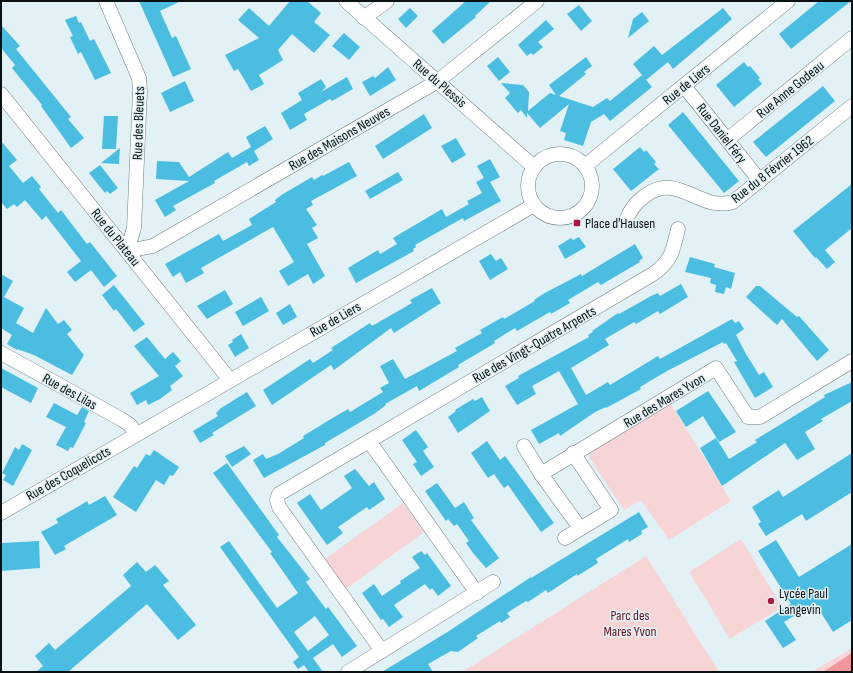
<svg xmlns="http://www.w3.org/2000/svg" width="853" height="673" font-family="'Sofia Sans Condensed',sans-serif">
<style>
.green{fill:#f7d5d6}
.forest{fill:#f4959d}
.building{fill:#4abde1;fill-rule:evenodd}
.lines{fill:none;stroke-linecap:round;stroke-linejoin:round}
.minor-casing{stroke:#717f84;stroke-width:15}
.minor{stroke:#fff;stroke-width:14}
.poi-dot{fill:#ad193e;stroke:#e2f1f6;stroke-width:1.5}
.labels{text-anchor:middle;stroke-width:3;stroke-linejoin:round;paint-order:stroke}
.street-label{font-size:14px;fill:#0b1012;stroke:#e2f1f6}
.poi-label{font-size:14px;fill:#0b1012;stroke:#e2f1f6;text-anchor:start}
.park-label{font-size:14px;fill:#671425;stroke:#e2f1f6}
</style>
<rect width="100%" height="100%" fill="#e2f1f6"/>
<!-- green -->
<g class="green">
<polygon points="670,403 731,501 669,540 641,500 624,510 589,457 591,452 597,448"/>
<polygon points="403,503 424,532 346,589 325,559"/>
<polygon points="741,539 782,607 730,639 689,572"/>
<polygon points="646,556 719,672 462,672"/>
<polygon points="852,648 852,672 812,672"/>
</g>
<!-- forest -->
<polygon class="forest" points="852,653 852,672 823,672"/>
<!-- building -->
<g class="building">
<polygon points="139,1 181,1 160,11 172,38 176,36 191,69 173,77"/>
<polygon points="290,1 307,1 321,13 314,22 330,35 314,53 292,34 278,50 283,60 259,75 264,84 251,91 238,69 234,71 225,55 259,38 238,20 249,8 269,26"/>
<polygon points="466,1 491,1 475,16 476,17 443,44 432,31"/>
<polygon points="819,1 851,1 791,49 779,34"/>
<polygon points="579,5 592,21 581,31 567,14"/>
<polygon points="410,8 418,16 406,28 398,19"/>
<polygon points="723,8 732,19 673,69 668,62 646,80 633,64 654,46 662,55"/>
<polygon points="642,12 649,21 628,38 633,19"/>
<polygon points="76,16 79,23 81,22 90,41 94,39 111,73 95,80 81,52 78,54 70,37 73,36 65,20"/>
<polygon points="546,20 554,29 538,42 543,47 533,55 531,53 527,56 518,45"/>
<polygon points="1,25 20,46 16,49 71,117 68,119 84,138 71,148 41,106 42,105 12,68 15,65 1,48"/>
<polygon points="344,33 360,47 349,60 332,46"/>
<polygon points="498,57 510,72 499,81 487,66"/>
<polygon points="586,57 592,66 584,72 586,74 559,96 593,107 607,98 610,101 642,75 652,87 610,121 604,114 591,122 583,146 564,140 566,133 560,131 569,104 540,128 527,113 527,118 521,110 518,113 505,98 510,93 501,83 523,85 529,92 528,111 550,93 556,95 549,85"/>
<polygon points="744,62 748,67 750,66 760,78 758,79 762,84 734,107 716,85"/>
<polygon points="388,67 396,80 370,96 362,82 373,76 375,78"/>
<polygon points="347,77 353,89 332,101 330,99 304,114 307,120 290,130 281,113 302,100 298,93 321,79 326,87 321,92"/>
<polygon points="185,81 194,101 170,112 161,93"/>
<polygon points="823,86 835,101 766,157 753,142"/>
<polygon points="683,112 739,181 724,193 668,125"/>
<polygon points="424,114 432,128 383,159 375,146"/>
<polygon points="104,116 118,116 116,149 102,149"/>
<polygon points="265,126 273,139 254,151 259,160 249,166 247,162 214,181 215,183 173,206 176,210 165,217 155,200 189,181 156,179 157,161 179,162 189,177 228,152 232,158 251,147 246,137"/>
<polygon points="456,138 466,155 452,163 441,146"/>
<polygon points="1,141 17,160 9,166 23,183 32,176 41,187 39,189 58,213 61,210 87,244 90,242 117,276 104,287 91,270 75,282 67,272 81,261 46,216 42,220 25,200 17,207 14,204 7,209 1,202"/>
<polygon points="640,147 644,152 646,150 656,162 654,164 659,169 631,191 613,169"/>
<polygon points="120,148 119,164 101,163"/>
<polygon points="490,159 500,177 490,182 501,201 464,221 463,218 415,245 416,247 413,249 414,251 356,283 348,268 378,250 380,254 397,244 393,238 442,209 446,217 469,204 467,201 482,193 476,182 484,178 477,166"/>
<polygon points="349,162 357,176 311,201 313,205 306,209 317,225 312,228 318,238 307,244 325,276 313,284 308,274 288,286 279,271 294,262 273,227 201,268 204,273 186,283 180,272 173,277 165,264 219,234 223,241 252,225 249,219 276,202 275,200 283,194 312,177 314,180 322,175 323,176"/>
<polygon points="100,165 118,188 110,194 107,191 105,193 89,173"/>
<polygon points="398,172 403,180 370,199 365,191"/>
<polygon points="852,184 852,228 825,250 835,262 827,269 816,257 815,258 793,231"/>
<polygon points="579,237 586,247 565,259 558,246 571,238 573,240"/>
<polygon points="635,244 643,258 639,261 640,262 601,285 598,282 568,300 570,303 551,314 550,312 517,331 515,328 494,341 495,343 458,365 459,367 419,391 417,386 385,404 386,405 374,414 325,443 325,445 264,478 253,460 263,454 266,459 278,454 304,438 303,436 331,419 348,409 350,412 383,392 380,388 389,383 380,366 393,359 405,379 457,351 455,348 482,333 480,330 503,317 504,319 535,301 534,300 543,294 581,274 582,276"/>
<polygon points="491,254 496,261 501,258 508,269 490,280 479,261"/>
<polygon points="690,257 715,264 714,267 735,273 731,289 726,287 724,294 715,292 716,285 710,283 711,278 685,272"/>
<polygon points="1,274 13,281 4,297 24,308 16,323 33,333 46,308 58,324 64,320 72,330 67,334 84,355 72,375 34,355 17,349 17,350 7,344 12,335 1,328"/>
<polygon points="681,284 688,297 660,314 658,311 636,324 634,322 605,339 609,345 571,368 586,395 608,382 610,385 658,356 660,359 732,319 735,323 739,321 744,329 736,335 746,354 759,375 764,372 773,387 755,398 734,362 737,361 726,343 724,344 723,342 667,371 640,387 641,389 606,408 606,407 595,412 560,436 559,433 539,444 531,430 578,404 559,371 532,386 536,394 517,405 505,386 519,378 518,376 589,337 588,335 593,332 592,331 618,313 619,314 651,296 658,293 660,296"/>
<polygon points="114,285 145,324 134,332 116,309 114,311 102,295"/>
<polygon points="756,286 760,286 797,317 799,316 829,350 817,361 782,319 777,325 746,297"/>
<polygon points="432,288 441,303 394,333 391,328 334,370 331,365 272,405 263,390 310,359 313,363 333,350 331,348 370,323 372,326 412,303 410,300"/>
<polygon points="225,290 233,304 207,319 197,306"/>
<polygon points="261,297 269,311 243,326 235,312"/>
<polygon points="290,304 297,317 283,325 276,313"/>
<polygon points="241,334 249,348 235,357 228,345 233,342 232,340"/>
<polygon points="147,337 165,359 173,352 181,361 175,366 183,376 170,386 172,390 160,399 148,405 146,400 137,405 130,393 159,376 134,346"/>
<polygon points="1,368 38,388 31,403 1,387"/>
<polygon points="852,382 852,401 821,419 823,421 805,432 815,449 797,460 785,443 722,486 700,448 716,438 729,459 757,442 755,440 825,397 824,395"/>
<polygon points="708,391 736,432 719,442 703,416 686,427 676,411"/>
<polygon points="247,392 256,406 212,433 214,435 200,443 193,431 218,416 216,413 221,408"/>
<polygon points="482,397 490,411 458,433 448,417 456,411 455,410 473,399 475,401"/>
<polygon points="54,403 77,415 82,407 89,411 84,422 86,423 73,448 70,447 68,451 56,445 66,427 46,417"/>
<polygon points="416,430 428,447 423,451 434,467 421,476 413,464 417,462 402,440"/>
<polygon points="487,441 500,460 505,456 554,523 541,532 508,485 504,488 494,474 488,478 471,453"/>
<polygon points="22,444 32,450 13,486 3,480 6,475 2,473 15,447 19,450"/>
<polygon points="244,446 251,454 232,467 225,456"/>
<polygon points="154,450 179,467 173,476 170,475 164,485 156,480 136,512 113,497 134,466 137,468 146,454 150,456"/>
<polygon points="852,453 852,492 806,521 802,514 766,536 758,524 761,522 752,507 779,490 783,497"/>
<path d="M227 463 279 535 277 537 310 579 306 582 326 609 328 607 357 646 342 657 333 644 313 658 323 672H309L304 665 298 669 293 662 299 657 220 547 229 541 277 608 298 593 270 553 272 552 213 473ZM315 616 329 635 308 651 294 632Z"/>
<polygon points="355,469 369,486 374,482 385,499 369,510 367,507 338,527 343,533 327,545 297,503 310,494 321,510 352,488 344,476"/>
<polygon points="437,483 455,508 464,502 474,518 471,520 499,558 486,568 473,553 466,543 469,541 457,524 454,526 448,519 446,521 425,491"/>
<polygon points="105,496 117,515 64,546 66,549 55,555 41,532 58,523 56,519 81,505 87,501 89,505"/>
<polygon points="639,512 648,527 641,531 642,534 629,542 628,539 596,559 598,563 577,576 577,574 548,593 546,590 528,602 526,601 507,613 510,617 501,623 500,621 476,636 478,638 458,652 451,651 428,664 433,672 382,672 449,631 531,577 531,578"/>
<polygon points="776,540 799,577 852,544 852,620 833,632 815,603 784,622 796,640 783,648 765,621 791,604 758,551"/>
<polygon points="39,541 40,568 1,571 2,543"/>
<polygon points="421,551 425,555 427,553 451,586 438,596 432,588 430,590 425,584 394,605 403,617 389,627 383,619 381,620 362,593 374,584 382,596 401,583 400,581 420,568 412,557"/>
<polygon points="137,562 146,572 155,565 169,581 163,585 196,625 178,640 147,604 68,672 36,672 43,666 35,656 49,643 55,650 131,586 123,575"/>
</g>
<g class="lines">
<defs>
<g id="minor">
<polyline points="106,1 139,78 140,91 134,228 127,251 153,246 438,81 537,1"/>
<polyline points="346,1 534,167"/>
<polyline points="364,18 387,1"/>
<polyline points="684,86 760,181"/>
<polyline points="1,94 230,380"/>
<polyline points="727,140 852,38"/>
<circle cx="560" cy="186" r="32"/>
<polyline points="585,166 788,1"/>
<path d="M627 218C632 207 637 202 646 195 679 172 699 212 733 202L852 106"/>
<polyline points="1,353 121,419 130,425 136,433"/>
<polyline points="369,441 477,593"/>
<polyline points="524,446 541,474 580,528"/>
<polyline points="541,474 716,368 748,417 760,417 852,361"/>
<polyline points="1,513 534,205"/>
<polyline points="565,538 611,510 573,453"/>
<path d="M382 651 279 507 277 500 279 494 653 274C672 261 673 250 678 229"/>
<polyline points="348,672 493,582"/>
</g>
</defs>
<!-- minor casing -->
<use href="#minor" class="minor-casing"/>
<!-- minor -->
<use href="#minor" class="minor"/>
</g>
<!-- markers -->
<g class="poi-dot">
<rect x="573" y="219" width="8" height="8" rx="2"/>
<circle cx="771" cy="601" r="4"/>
</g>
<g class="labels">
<!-- street labels -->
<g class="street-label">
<text transform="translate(440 83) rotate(41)" y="5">Rue du Plessis</text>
<text transform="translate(686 84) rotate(-39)" y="5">Rue de Liers</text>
<text transform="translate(790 89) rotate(-39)" y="5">Rue Anne Godeau</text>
<text transform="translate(138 123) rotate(-88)" y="5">Rue des Bleuets</text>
<text transform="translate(722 133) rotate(52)" y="5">Rue Daniel Féry</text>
<text transform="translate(339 138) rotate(-30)" y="5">Rue des Maisons Neuves</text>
<text transform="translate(772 169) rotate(-38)" y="5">Rue du 8 Février 1962</text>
<text transform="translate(116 237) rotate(51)" y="5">Rue du Plateau</text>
<text transform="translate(335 319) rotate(-30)" y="5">Rue de Liers</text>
<text transform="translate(534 344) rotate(-30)" y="5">Rue des Vingt-Quatre Arpents</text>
<text transform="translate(70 391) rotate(29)" y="5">Rue des Lilas</text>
<text transform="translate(664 400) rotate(-31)" y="5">Rue des Mares Yvon</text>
<text transform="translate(68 473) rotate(-30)" y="5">Rue des Coquelicots</text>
</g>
<!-- poi labels -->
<g class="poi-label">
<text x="585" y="228">Place d'Hausen</text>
<text x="779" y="598">Lycée Paul<tspan x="779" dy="16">Langevin</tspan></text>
</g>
<!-- park labels -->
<g class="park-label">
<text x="630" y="620">Parc des<tspan x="630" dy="16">Mares Yvon</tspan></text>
</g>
</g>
<!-- border -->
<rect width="853" height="673" fill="none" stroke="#0b1012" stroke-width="4"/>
</svg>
